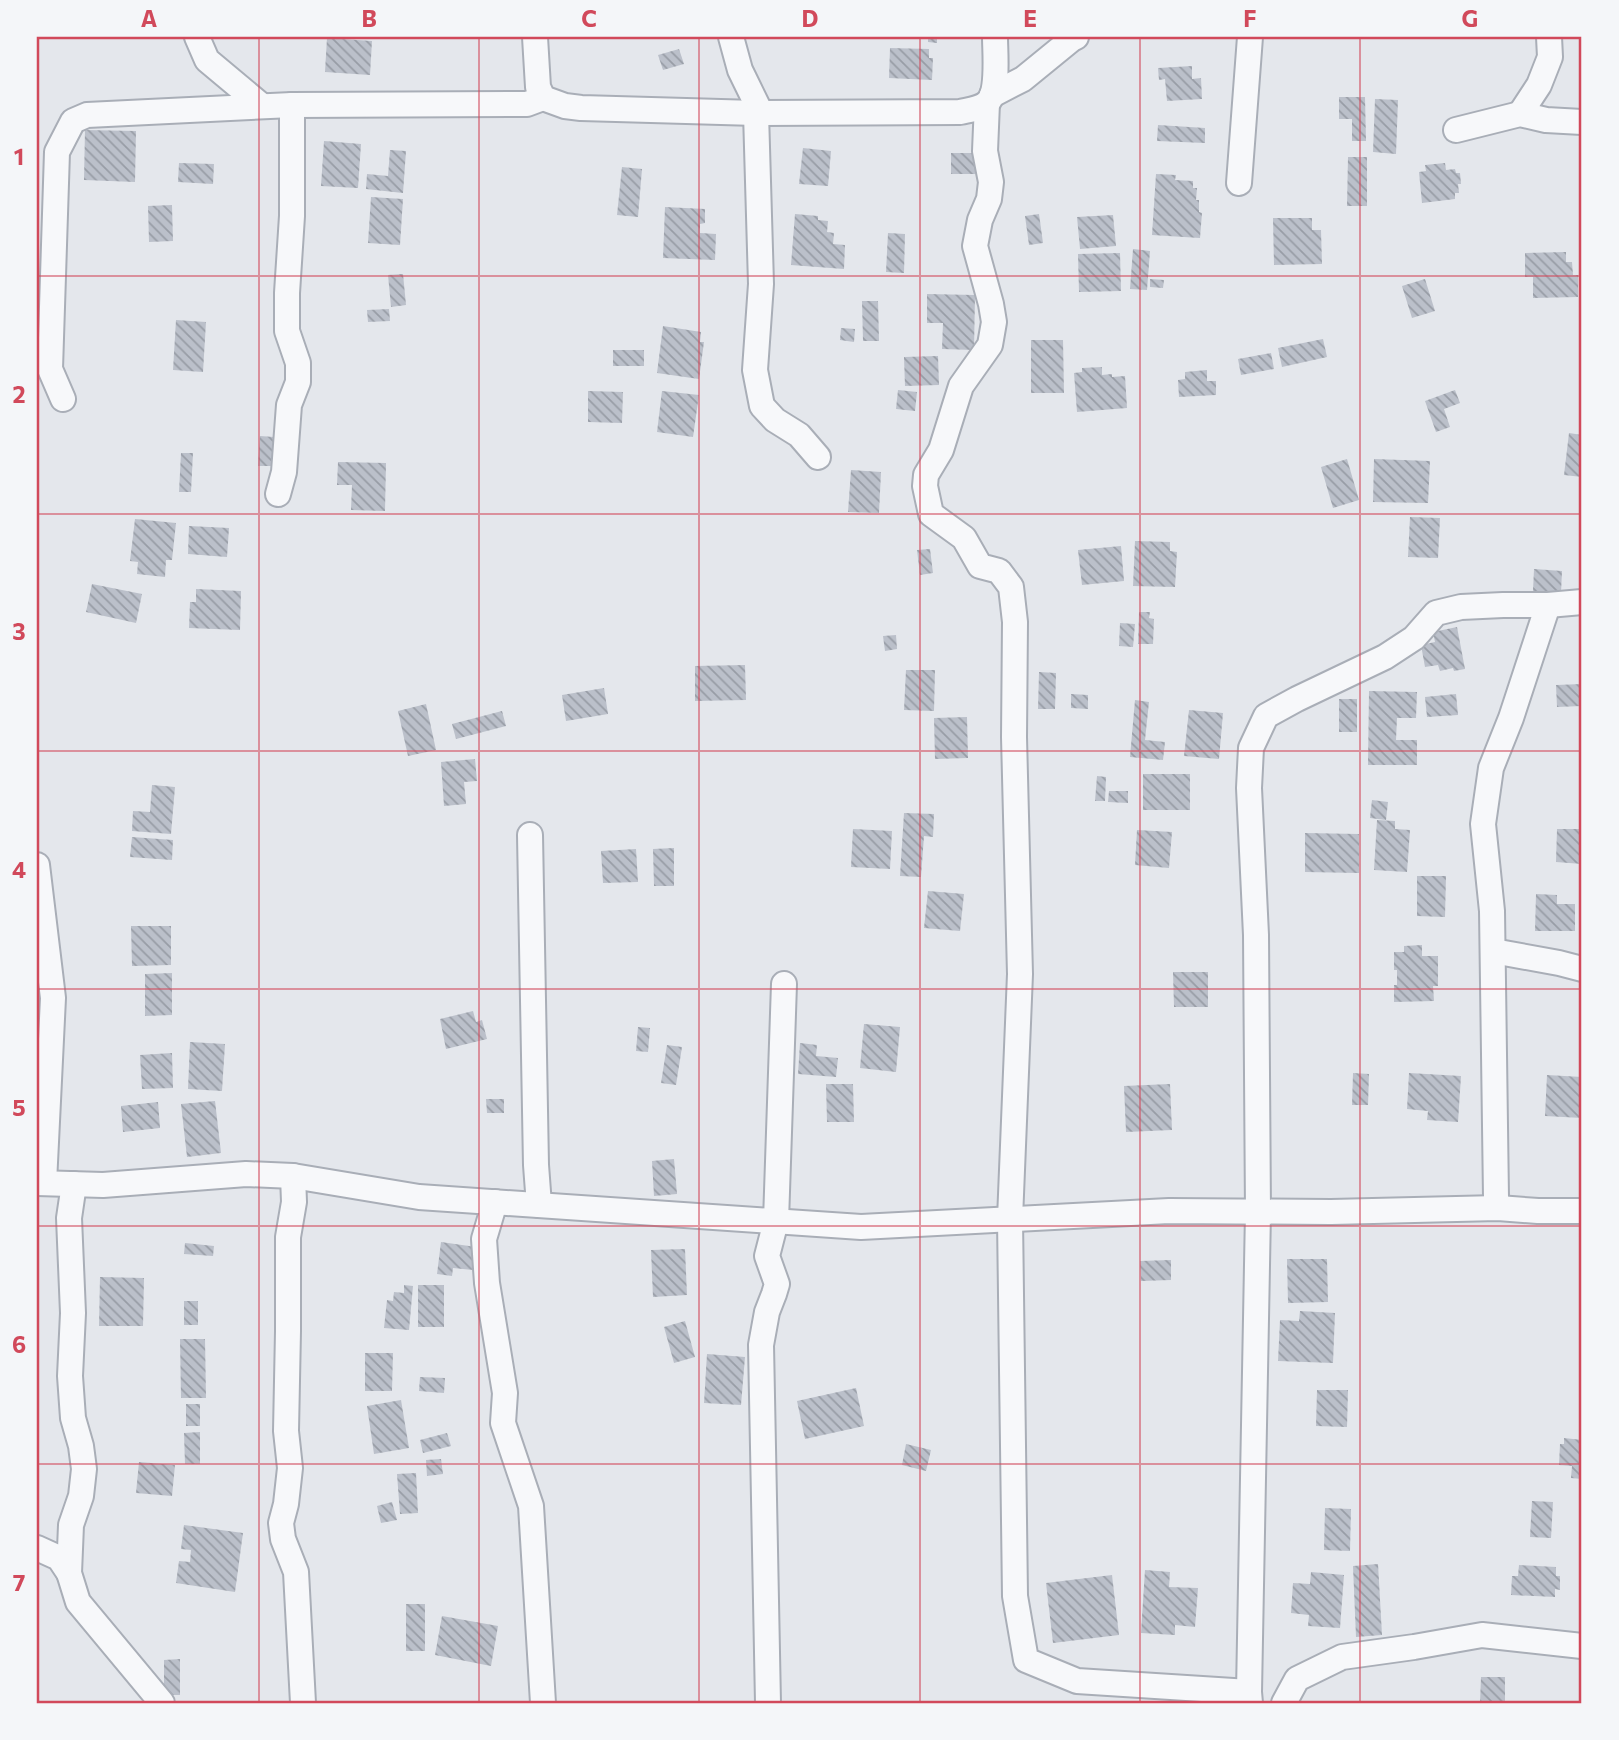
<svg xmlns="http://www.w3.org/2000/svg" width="1619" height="1740" font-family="Commissioner,sans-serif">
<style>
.building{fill:url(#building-back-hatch)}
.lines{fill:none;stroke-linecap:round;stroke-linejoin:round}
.minor-casing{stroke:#a9aeb7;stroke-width:28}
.minor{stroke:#f7f8fa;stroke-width:24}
.grid{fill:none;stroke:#d1495b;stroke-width:2;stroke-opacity:0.55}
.neatline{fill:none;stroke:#d1495b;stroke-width:2.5}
.grid-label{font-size:23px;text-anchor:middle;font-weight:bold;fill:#d1495b}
</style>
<defs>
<pattern id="building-back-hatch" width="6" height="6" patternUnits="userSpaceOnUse" patternTransform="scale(1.75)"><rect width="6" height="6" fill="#bbc0ca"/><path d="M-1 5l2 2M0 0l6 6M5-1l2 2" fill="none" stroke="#989da6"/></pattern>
</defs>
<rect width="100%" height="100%" fill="#e4e7ec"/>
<!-- building -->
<g class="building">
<polygon points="928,37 937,37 937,43 928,42"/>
<polygon points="327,38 372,41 370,75 325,72"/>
<polygon points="890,48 929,49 929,58 933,58 932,80 889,78"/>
<polygon points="679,49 684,64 663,70 658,55"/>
<polygon points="1192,66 1192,79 1201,78 1202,99 1167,101 1165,79 1159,80 1158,68"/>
<polygon points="1339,97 1365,97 1366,141 1352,141 1352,119 1339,119"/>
<polygon points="1375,99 1398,100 1396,154 1373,152"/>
<polygon points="1158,125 1205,128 1205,143 1157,141"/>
<polygon points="85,130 136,131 135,182 84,180"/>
<polygon points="324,141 361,144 358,188 321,186"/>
<polygon points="803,148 831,151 828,186 799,184"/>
<polygon points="390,150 406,151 403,193 366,189 367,174 388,176"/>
<rect x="951" y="153" width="24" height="21"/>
<polygon points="1348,157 1367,157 1367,206 1347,206"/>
<polygon points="179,163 214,164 213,184 178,182"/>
<polygon points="1445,163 1446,170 1455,169 1456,173 1460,173 1461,184 1458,184 1459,193 1455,193 1455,199 1422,203 1419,172 1426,171 1425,165"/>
<polygon points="622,167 642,169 638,217 617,215"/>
<polygon points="1156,174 1176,175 1175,180 1193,181 1193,188 1197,188 1196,200 1199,200 1199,212 1202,213 1200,238 1152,235"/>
<polygon points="371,197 403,199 400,245 368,243"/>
<polygon points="172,205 173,241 149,242 148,206"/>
<polygon points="665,207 705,209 705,223 700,224 700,233 716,234 715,260 663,258"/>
<polygon points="795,214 818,216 818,220 828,221 827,232 834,233 833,244 845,245 844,269 791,265"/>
<polygon points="1039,214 1043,243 1029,245 1025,216"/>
<polygon points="1113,215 1116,246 1080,249 1077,217"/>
<polygon points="1273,218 1312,218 1312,230 1321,230 1322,264 1274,265"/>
<polygon points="888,233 905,234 904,273 886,272"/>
<polygon points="1133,249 1150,251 1147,290 1130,289"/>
<polygon points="1566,252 1566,262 1572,262 1573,275 1578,275 1578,297 1533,298 1533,277 1525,277 1525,253"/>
<polygon points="1120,253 1121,291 1079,292 1078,254"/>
<polygon points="403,274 406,305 391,307 388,275"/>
<polygon points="1150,279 1164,280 1163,288 1150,287"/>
<polygon points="1425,279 1435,311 1412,318 1402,286"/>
<polygon points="927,294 975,295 974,350 942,349 943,323 927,323"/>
<polygon points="862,301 878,301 879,341 863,341"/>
<polygon points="389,309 390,321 368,322 367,310"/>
<polygon points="176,320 206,322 203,372 173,370"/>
<polygon points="663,326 701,332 700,342 704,342 699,379 657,373"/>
<polygon points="841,328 855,329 854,342 840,340"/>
<polygon points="1323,339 1327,357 1282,367 1278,348"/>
<polygon points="1031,340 1063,340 1064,393 1031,393"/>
<rect x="613" y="350" width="31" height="16"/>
<polygon points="1271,353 1274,369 1241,375 1238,359"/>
<polygon points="938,356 939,385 905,386 904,357"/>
<polygon points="1102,367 1102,375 1112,374 1112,377 1125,376 1127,408 1077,412 1074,373 1082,372 1082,368"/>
<polygon points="1207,370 1207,381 1216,381 1216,395 1179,397 1178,380 1185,379 1185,372"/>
<polygon points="898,390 917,392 915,411 896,409"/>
<polygon points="1455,390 1460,403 1444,409 1450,427 1436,432 1425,401"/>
<polygon points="588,391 623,392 622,423 588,422"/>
<polygon points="662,391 699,395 693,437 657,432"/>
<polygon points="1569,433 1582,435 1582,477 1564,475"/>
<polygon points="260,436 274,437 272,466 258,466"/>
<polygon points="181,453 193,453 191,492 179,492"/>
<polygon points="1347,459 1359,500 1333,508 1321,467"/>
<polygon points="1374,459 1430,461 1428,503 1373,502"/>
<polygon points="338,462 386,463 385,511 351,510 352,485 337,485"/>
<polygon points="851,470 881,472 879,513 848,512"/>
<polygon points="1410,517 1440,518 1438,558 1408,557"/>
<polygon points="135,519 176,523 172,560 166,560 165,577 137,574 138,562 130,561"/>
<polygon points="189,526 229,528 227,557 188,554"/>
<polygon points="1135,541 1170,542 1170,551 1177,552 1175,587 1133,586"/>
<polygon points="1121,546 1124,581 1082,585 1078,550"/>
<polygon points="930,549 933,573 920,575 917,550"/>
<polygon points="1534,569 1562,571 1561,593 1533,591"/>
<polygon points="92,584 142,594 136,623 86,612"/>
<polygon points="196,589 241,591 240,630 189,628 190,602 196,602"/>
<polygon points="1139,612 1150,612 1149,618 1154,619 1153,644 1138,644"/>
<polygon points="1120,623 1135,624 1133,647 1119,646"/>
<polygon points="1457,627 1465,669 1454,671 1453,668 1440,671 1438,665 1425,667 1421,645 1435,642 1433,632"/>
<polygon points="896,635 897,649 885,651 883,636"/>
<polygon points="745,665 746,700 695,701 695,666"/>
<polygon points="906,670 935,670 934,711 904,710"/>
<polygon points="1039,672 1056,673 1055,709 1038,709"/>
<polygon points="1582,684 1582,706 1557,707 1556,685"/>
<polygon points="604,688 608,714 566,721 562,695"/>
<polygon points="1369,691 1417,692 1416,718 1397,718 1396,740 1417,740 1417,765 1368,765"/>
<polygon points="1071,694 1088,695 1088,709 1071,708"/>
<polygon points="1456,694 1458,715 1427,717 1425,697"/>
<rect x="1339" y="699" width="18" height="33"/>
<polygon points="1135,700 1149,702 1145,740 1165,742 1163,760 1130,757"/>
<polygon points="426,704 436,750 408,756 398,711"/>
<polygon points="1189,710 1223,713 1219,759 1184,756"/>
<polygon points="502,711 506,726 456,739 452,724"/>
<polygon points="967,717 968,758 935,759 934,718"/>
<polygon points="475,759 477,781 464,782 466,804 444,806 441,762"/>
<rect x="1143" y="774" width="47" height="36"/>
<polygon points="1097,776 1106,777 1105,801 1095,801"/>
<polygon points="152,785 175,787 171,834 132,831 133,811 150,812"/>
<polygon points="1109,791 1128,791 1128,803 1108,802"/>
<polygon points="1372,800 1388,802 1386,820 1370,818"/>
<polygon points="904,813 934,814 933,837 924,836 921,877 900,876"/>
<polygon points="1377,820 1395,821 1395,829 1410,830 1407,872 1374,870"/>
<polygon points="853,829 892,831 890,869 851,867"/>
<polygon points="1557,829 1582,829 1582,864 1556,862"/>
<polygon points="1137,830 1172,832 1169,868 1135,865"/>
<polygon points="1305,833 1359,834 1359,873 1305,872"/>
<polygon points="132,837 173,840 172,860 130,857"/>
<polygon points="674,848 674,886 654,886 653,849"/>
<polygon points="636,849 638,882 603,883 601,851"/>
<polygon points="1417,876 1446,876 1445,917 1417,916"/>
<polygon points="928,891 964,894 960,931 924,928"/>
<polygon points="1536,894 1557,895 1557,904 1575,904 1575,931 1535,931"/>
<polygon points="131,926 171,926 171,965 132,966"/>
<polygon points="1422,945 1422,956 1438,956 1438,986 1433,986 1434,1001 1394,1002 1394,985 1397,985 1397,970 1394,970 1394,952 1404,952 1404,946"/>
<polygon points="1173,972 1208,972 1208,1007 1174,1007"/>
<polygon points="172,973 172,1015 145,1016 145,974"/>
<polygon points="473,1011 476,1022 482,1020 487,1039 446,1049 440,1019"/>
<polygon points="864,1024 900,1027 896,1072 860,1068"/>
<polygon points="638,1027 650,1028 648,1052 636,1051"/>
<polygon points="190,1042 225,1044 222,1091 188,1089"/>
<polygon points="800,1043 817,1045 816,1056 838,1058 836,1077 798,1074"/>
<polygon points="667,1045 682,1047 676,1085 661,1083"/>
<polygon points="172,1053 173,1088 142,1089 140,1055"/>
<polygon points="1353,1073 1369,1074 1368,1105 1352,1105"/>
<polygon points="1409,1073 1461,1076 1458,1122 1427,1120 1428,1111 1407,1109"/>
<polygon points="1547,1075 1582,1077 1582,1118 1545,1116"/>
<polygon points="826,1084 853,1084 854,1122 827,1122"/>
<polygon points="1170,1084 1172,1130 1126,1132 1124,1086"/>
<polygon points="486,1099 504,1099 504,1113 487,1113"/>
<polygon points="215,1101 221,1153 187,1157 181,1104"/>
<polygon points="158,1102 160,1128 123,1132 121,1106"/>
<polygon points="674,1159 677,1194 654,1196 652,1161"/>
<polygon points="441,1242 476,1247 473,1270 453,1268 452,1276 437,1274"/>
<polygon points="185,1243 214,1246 213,1256 184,1254"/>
<polygon points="685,1249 687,1295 653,1297 651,1250"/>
<polygon points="1287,1259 1327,1259 1328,1302 1288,1303"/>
<polygon points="1171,1260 1171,1280 1141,1281 1140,1261"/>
<polygon points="100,1277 144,1278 143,1326 99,1326"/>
<polygon points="404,1285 413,1286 409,1330 384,1328 387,1300 393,1301 394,1292 404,1293"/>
<rect x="418" y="1285" width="26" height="42"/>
<rect x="184" y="1301" width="14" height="24"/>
<polygon points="1300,1311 1335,1313 1333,1363 1278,1361 1280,1320 1299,1321"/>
<polygon points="685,1321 695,1357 674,1363 664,1327"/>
<polygon points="180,1339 205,1339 206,1398 181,1398"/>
<polygon points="365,1353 393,1353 392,1391 365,1391"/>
<polygon points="707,1354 745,1357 741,1405 704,1403"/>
<polygon points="420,1377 445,1378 444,1393 419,1391"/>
<polygon points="856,1388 864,1426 805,1439 797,1401"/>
<polygon points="1317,1390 1348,1390 1347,1427 1316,1426"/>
<polygon points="401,1400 409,1448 374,1454 367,1406"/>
<rect x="186" y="1404" width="14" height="22"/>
<polygon points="200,1432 200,1464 185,1464 184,1433"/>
<polygon points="447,1433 451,1446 423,1453 420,1440"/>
<polygon points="1564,1438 1582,1440 1582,1479 1571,1478 1572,1466 1559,1465 1560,1444 1564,1444"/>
<polygon points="906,1444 931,1450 926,1471 902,1465"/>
<polygon points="441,1459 443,1474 427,1476 426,1460"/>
<polygon points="139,1462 175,1465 172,1496 136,1493"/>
<polygon points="416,1473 418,1513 400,1514 397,1474"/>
<polygon points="1532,1501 1553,1502 1551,1538 1530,1537"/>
<polygon points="392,1502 397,1520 381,1523 377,1506"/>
<polygon points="1325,1508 1351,1509 1350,1551 1324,1550"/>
<polygon points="184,1525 243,1533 235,1592 176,1583 179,1561 190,1562 191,1550 181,1549"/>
<polygon points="1378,1564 1382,1635 1356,1637 1353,1566"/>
<polygon points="1519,1565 1556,1567 1556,1576 1560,1576 1560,1590 1555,1589 1555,1597 1511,1595 1512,1576 1518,1576"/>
<polygon points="1145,1570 1170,1572 1169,1587 1198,1588 1195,1627 1175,1625 1175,1635 1141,1633"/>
<polygon points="1311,1572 1344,1575 1340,1628 1308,1626 1309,1615 1291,1613 1293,1583 1310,1584"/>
<polygon points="1112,1575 1119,1635 1053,1643 1046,1583"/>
<rect x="406" y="1604" width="19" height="47"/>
<polygon points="442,1616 498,1626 491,1666 435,1655"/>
<polygon points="180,1659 180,1695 164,1695 164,1660"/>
<polygon points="1481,1677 1505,1677 1505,1703 1480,1703"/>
</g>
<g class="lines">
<defs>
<g id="minor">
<polyline points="197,37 207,60 262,106"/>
<path d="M535 37 538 87 543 98 565 106 581 108 756 113 960 112C968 110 980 109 987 103 999 92 995 53 995 37"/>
<polyline points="731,37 740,70 761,113"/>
<polyline points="992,95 1023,79 1072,39 1076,37"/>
<polyline points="987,103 985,151 991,182 989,199 980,220 975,246 991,304 994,322 990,345 961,386 941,450 926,475 925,486 931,514 964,538 980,566 999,571 1011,587 1015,622 1014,737 1020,974 1010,1219 1015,1596 1026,1660 1077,1681 1249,1692"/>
<polyline points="756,113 761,284 755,370 762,406 775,420 799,435 818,457"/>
<polyline points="1520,114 1539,85 1550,57 1549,37"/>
<polyline points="1456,130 1520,114 1546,120 1582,122"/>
<polyline points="1239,183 1250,37"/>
<polyline points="63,399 50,369 57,152 73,121 87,115 292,105 527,104 543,98"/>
<polyline points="278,494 284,472 289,405 298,382 298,363 287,331 287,293 292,216 292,105"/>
<polyline points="530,835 536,1165 539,1205"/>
<polyline points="37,865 53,998 44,1183"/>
<polyline points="1493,951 1559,963 1582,969"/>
<polyline points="293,1176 294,1202 288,1237 288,1331 286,1431 290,1468 286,1504 281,1523 283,1539 296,1572 303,1703"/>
<polyline points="37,1183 103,1185 246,1174 293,1176 419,1197 861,1227 1169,1211 1331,1212 1498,1208 1538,1211 1582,1211"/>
<polyline points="74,1184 69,1218 73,1313 70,1376 73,1418 81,1446 84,1469 81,1496 71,1525 69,1573 78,1602 162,1703"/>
<polyline points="495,1202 484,1239 487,1283 505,1393 503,1423 531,1506 543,1703"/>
<polyline points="1498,1208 1496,1197 1492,911 1483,824 1491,768 1511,718 1548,605"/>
<polyline points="37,1548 59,1558 69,1573"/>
<polyline points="768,1703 761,1345 767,1312 774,1294 777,1284 767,1256 776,1221 784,984"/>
<polyline points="1250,1703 1249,1692 1258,1212 1256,935 1249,788 1251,748 1266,716 1297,699 1385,657 1414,638 1436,613 1461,607 1503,605 1548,605 1582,602"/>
<polyline points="1284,1703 1297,1679 1342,1657 1414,1647 1482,1635 1582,1646"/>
</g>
</defs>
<!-- minor casing -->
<use href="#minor" class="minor-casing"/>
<!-- minor -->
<use href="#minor" class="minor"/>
</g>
<!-- grid -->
<path class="grid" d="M259 37V1703M479 37V1703M699 37V1703M920 37V1703M1140 37V1703M1360 37V1703M37 276H1582M37 514H1582M37 751H1582M37 989H1582M37 1226H1582M37 1464H1582"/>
<!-- border -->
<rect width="1619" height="1740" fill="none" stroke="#f4f6f9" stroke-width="77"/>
<rect x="38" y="38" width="1542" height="1664" class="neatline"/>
<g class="grid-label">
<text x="149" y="27">A</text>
<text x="369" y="27">B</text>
<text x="589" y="27">C</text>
<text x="810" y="27">D</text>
<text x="1030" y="27">E</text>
<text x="1250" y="27">F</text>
<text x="1470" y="27">G</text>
<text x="19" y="165">1</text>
<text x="19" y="403">2</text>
<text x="19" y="640">3</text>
<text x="19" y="878">4</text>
<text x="19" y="1116">5</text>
<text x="19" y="1353">6</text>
<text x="19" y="1591">7</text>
</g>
</svg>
